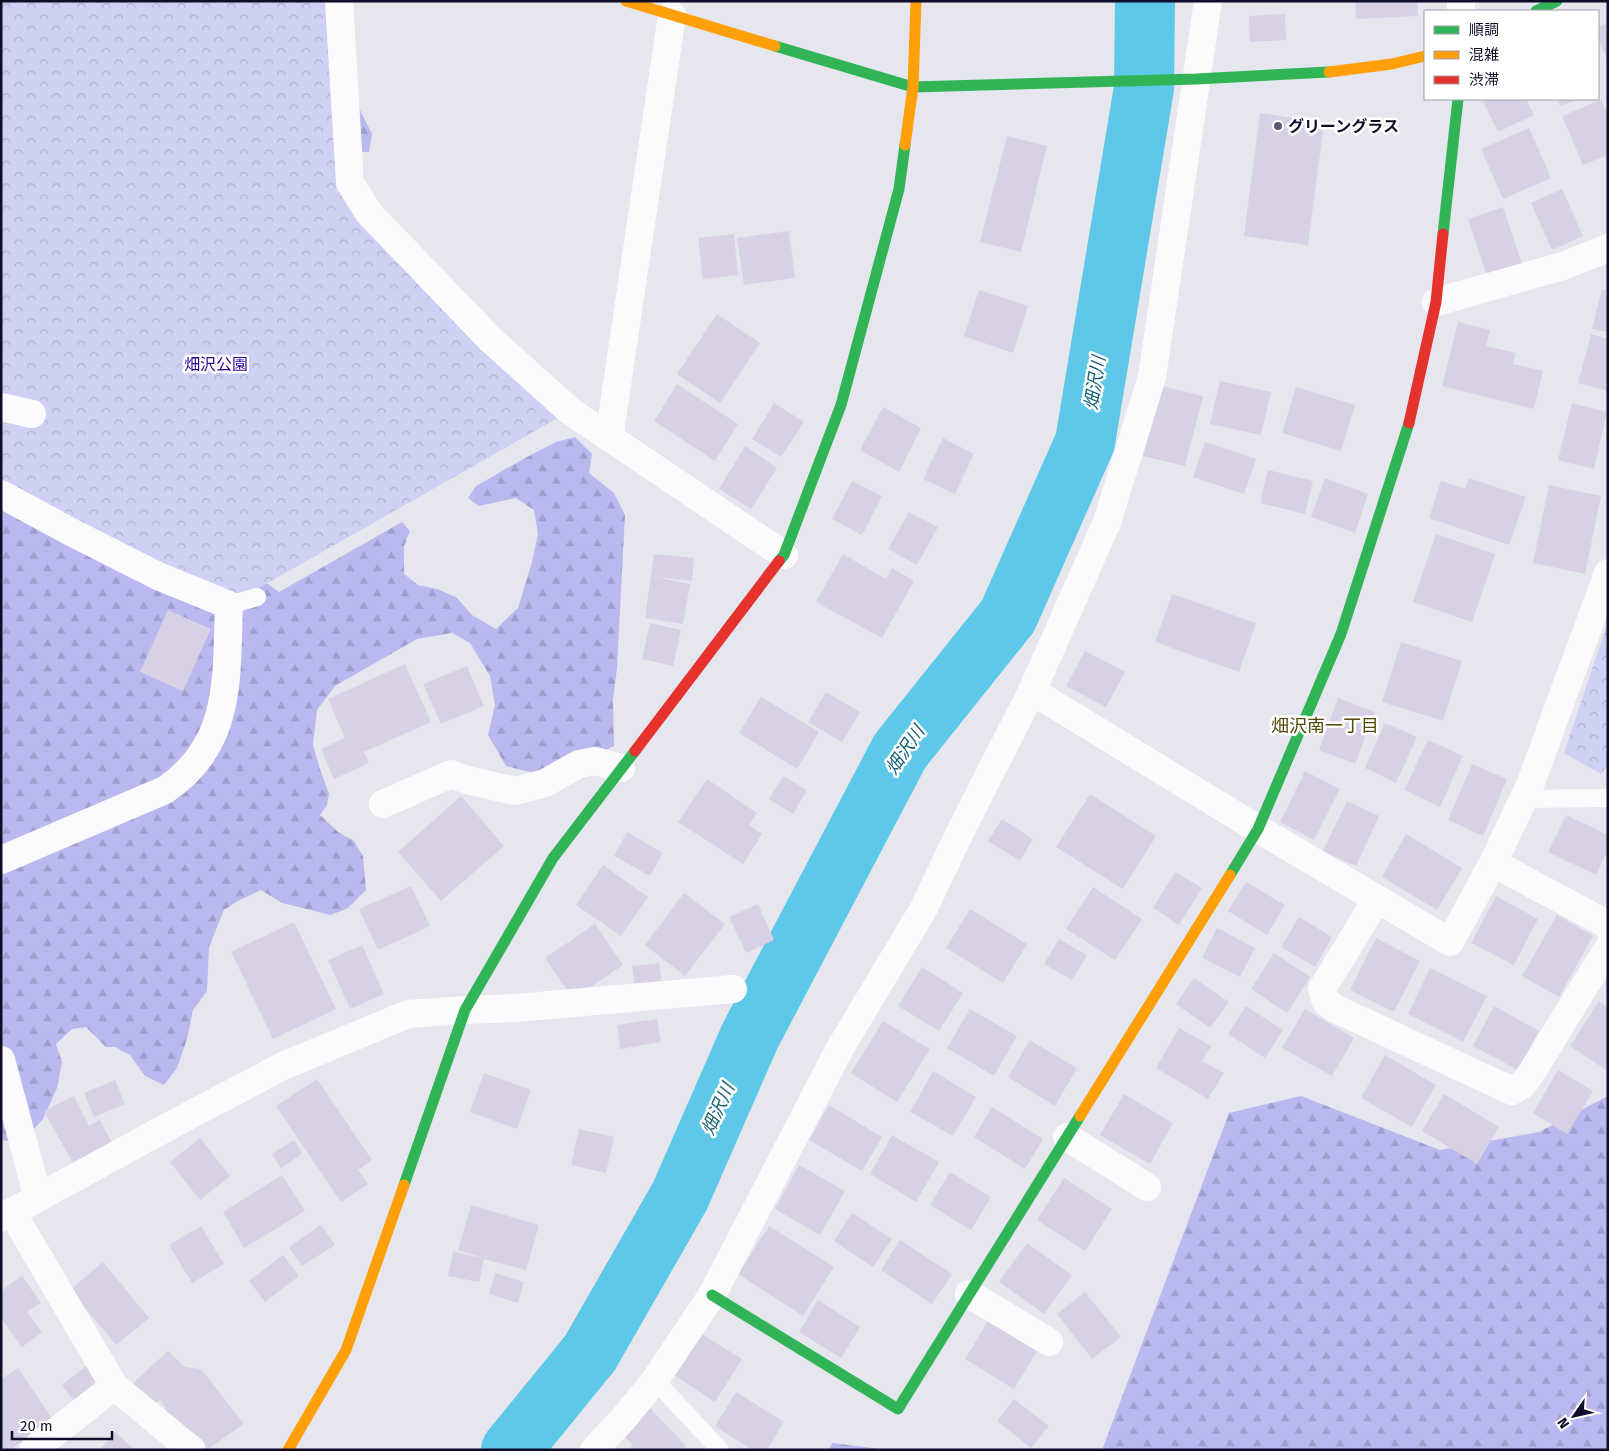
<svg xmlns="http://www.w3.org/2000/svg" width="1609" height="1451" font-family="'Fira Sans','Noto Sans JP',sans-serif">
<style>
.forest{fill:url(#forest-firs)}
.park{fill:url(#park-crowns)}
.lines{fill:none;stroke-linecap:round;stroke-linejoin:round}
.river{stroke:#5dc8e7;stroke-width:60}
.building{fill:#d8d1e6}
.lane{stroke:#fbfbfd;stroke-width:18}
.street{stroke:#fbfbfd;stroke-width:28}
.fast{stroke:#30b455;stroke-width:11}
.slow{stroke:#ff9f0a;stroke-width:11}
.jam{stroke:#e5322d;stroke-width:11}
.poi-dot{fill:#5a596e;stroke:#fff;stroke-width:2}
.labels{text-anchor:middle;stroke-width:5;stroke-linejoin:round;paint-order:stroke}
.poi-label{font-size:16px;font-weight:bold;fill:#0f0d28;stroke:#fff;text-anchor:start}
.park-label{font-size:16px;fill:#300290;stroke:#fff}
.water-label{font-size:18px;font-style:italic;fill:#146075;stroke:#fff}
.neighbourhood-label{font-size:18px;fill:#534b0b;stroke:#fff}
</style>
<defs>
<pattern id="forest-firs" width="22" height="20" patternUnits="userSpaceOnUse" patternTransform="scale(1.25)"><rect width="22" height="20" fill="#b9b9ef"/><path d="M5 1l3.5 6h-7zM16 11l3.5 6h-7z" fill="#9e9ecd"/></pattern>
<pattern id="park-crowns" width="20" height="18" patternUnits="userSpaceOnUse" patternTransform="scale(1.25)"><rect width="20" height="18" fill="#ced0f4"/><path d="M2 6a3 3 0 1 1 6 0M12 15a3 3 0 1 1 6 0" fill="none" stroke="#b0b1d1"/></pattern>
</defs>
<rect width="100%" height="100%" fill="#e6e6ef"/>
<!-- forest -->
<g class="forest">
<polygon points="359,108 372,134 369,152 353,152 264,581 279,592 402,522 410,531 404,546 404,574 418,585 437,589 456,597 472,615 496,629 518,608 532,562 538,534 534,510 516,498 479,506 468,498 476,486 525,458 556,442 575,437 592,454 589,473 614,493 625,515 617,668 613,699 614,746 594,756 568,759 533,773 506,766 488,735 495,705 490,676 470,643 452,633 417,639 335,686 317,710 313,745 320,769 329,794 327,805 320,815 338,832 354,841 363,856 366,890 348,908 331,915 282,903 261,890 238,901 224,910 209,947 207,991 193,1010 187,1039 177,1068 164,1085 145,1076 130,1055 115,1047 106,1047 86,1027 72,1029 56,1044 62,1062 57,1088 43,1119 30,1133 6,1141 1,1139 1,402"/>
<polygon points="1301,1096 1440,1150 1539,1132 1608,1096 1608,1450 1102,1450 1229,1113"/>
<polygon points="832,1443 888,1450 829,1450"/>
</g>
<!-- park -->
<g class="park">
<polygon points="1,1 344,1 368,212 570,411 229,605 1,506"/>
<polygon points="1608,622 1608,765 1601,774 1564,753"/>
</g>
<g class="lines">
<!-- river -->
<polyline class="river" points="511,1450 590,1353 680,1196 750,1036 900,751 1008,616 1085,442 1144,88 1145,1"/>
</g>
<!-- building -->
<g class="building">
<polygon points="1355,1 1417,1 1418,16 1356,19"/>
<polygon points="1285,14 1286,40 1250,42 1249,16"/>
<polygon points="1608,22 1608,60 1598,39 1598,27"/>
<polygon points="1482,99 1526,99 1534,115 1498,132"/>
<polygon points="1557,99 1579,99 1560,106"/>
<polygon points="1601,100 1608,115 1608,155 1583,165 1562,116"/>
<polygon points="1260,113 1324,123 1308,245 1244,236"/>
<polygon points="1529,128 1551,178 1503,199 1481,149"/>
<polygon points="1007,136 1047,146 1021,252 980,242"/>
<polygon points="1562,189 1583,236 1552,250 1531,203"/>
<polygon points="1503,207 1522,264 1487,276 1468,219"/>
<polygon points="789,231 795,278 744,285 737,238"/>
<polygon points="734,234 738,275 703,279 698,238"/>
<polygon points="1602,289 1608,291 1608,332 1592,329"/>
<polygon points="979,290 1028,306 1013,353 964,336"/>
<polygon points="717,314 760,343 720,403 677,374"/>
<polygon points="1458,322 1490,330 1486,346 1516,353 1513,364 1543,371 1534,409 1442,386"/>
<polygon points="1591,334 1608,339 1608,391 1578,383"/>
<polygon points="1220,381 1271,392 1261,435 1210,424"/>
<polygon points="677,384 738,424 715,461 654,421"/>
<polygon points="1161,386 1203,396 1185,466 1143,456"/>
<polygon points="1296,387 1355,405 1341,451 1282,433"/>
<polygon points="774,403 804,422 781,457 752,439"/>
<polygon points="1572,403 1607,412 1594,469 1558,460"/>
<polygon points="883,407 921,428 899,472 860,450"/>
<polygon points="943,438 974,454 955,494 923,479"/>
<polygon points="1205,442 1256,459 1244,494 1193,477"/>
<polygon points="745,446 777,468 751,509 719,489"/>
<polygon points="1268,470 1313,481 1305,514 1260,503"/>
<polygon points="1325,478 1368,494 1355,533 1311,517"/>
<polygon points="1469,478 1526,497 1509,545 1429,518 1441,481 1465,489"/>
<polygon points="852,481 882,496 862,535 832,519"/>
<polygon points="1549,485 1601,496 1585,574 1533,563"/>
<polygon points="909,512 938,527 917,565 888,549"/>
<polygon points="1436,534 1495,554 1472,622 1413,602"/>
<polygon points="654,554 694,558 692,581 655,577 690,584 683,624 645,618"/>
<polygon points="843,554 886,579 892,568 914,581 882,638 816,602"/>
<polygon points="1172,594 1256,623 1239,672 1155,642"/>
<polygon points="168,610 211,629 183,691 140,672"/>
<polygon points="650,623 681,630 673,666 642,659"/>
<polygon points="1401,642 1462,661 1443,721 1382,702"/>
<polygon points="1085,651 1125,672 1106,707 1066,686"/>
<polygon points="405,664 431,722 364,752 369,763 334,779 321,749 345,738 328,699"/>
<polygon points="467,666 484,706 441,724 423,684"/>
<polygon points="826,692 860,712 842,742 808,722"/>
<polygon points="761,697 819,732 797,769 739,733"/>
<polygon points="1338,698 1375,712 1355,764 1319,750"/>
<polygon points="1385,723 1417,737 1396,783 1365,768"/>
<polygon points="1428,740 1463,756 1440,807 1404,790"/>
<polygon points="1472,764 1507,779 1483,836 1448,820"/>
<polygon points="1305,771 1340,789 1314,840 1280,822"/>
<polygon points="783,776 807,790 793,814 769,799"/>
<polygon points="707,779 757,813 749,825 762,834 743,864 678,822"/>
<polygon points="1090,794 1156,836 1123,889 1056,847"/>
<polygon points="461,796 504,846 441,901 398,852"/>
<polygon points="1347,801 1379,816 1356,866 1323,851"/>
<polygon points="1566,815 1608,835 1608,850 1596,875 1548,852"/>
<polygon points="1002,819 1033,839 1020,861 988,841"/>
<polygon points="627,832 663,853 650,876 614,856"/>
<polygon points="1406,834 1462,868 1437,910 1382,877"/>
<polygon points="603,865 648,897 621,936 576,905"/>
<polygon points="1175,872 1202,888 1179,925 1153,908"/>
<polygon points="1246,882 1285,905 1267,935 1228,911"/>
<polygon points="411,886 430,926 378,950 359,909"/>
<polygon points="1093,887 1142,919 1115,960 1066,929"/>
<polygon points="684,893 725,924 685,976 645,945"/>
<polygon points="1496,896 1538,919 1514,965 1471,943"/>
<polygon points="758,904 774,940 746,953 729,917"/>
<polygon points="970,909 1027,944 1003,983 946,948"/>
<polygon points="1557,915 1593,936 1559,997 1522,976"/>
<polygon points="1299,917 1332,937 1315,967 1281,947"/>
<polygon points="294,922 336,1009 273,1039 231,952"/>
<polygon points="595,924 623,965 573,999 545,958"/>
<polygon points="1217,928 1255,948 1240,977 1202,958"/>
<polygon points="1376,938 1420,961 1394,1012 1350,990"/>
<polygon points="1059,939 1087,955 1072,980 1044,964"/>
<polygon points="362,945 384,994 350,1009 328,960"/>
<polygon points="1274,953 1310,977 1287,1013 1251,989"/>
<polygon points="659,963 662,985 635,988 632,966"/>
<polygon points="922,967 963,993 939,1031 898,1006"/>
<polygon points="1430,968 1487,996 1463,1042 1408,1014"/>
<polygon points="1194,978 1229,1002 1210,1028 1176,1004"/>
<polygon points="1599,1001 1608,1007 1608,1071 1570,1046"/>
<polygon points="1246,1006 1283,1030 1265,1058 1228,1034"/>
<polygon points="1494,1006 1539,1031 1518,1070 1473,1046"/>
<polygon points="970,1009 1017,1036 994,1076 947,1048"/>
<polygon points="1305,1009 1354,1038 1332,1076 1282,1048"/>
<polygon points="657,1019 661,1042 620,1049 617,1025"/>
<polygon points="883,1021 930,1049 897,1102 851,1073"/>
<polygon points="1179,1028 1211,1046 1202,1061 1224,1073 1208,1099 1156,1068"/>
<polygon points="1030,1040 1077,1068 1055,1106 1008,1077"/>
<polygon points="1385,1055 1436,1085 1412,1127 1361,1098"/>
<polygon points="1558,1070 1593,1091 1567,1134 1533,1113"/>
<polygon points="933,1071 976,1097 953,1136 910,1112"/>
<polygon points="484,1073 531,1090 517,1129 470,1112"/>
<polygon points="317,1079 372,1160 358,1170 368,1184 341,1202 276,1106"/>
<polygon points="115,1080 125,1104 94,1117 84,1093"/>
<polygon points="1124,1094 1173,1123 1150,1164 1100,1135"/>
<polygon points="1444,1094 1499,1127 1477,1164 1422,1131"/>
<polygon points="74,1096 89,1126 100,1120 113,1145 74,1165 44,1111"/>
<polygon points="829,1105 882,1137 862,1171 809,1140"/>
<polygon points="992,1107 1043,1139 1025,1169 974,1137"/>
<polygon points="579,1129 614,1137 606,1173 571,1165"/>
<polygon points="892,1135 939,1162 916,1202 870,1174"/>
<polygon points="200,1138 230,1176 200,1200 170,1162"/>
<polygon points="294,1140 302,1154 281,1168 272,1154"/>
<polygon points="799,1165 845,1191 820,1235 775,1209"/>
<polygon points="950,1172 991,1197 971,1230 930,1205"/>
<polygon points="282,1175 305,1211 244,1248 223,1212"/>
<polygon points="1064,1178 1112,1209 1085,1251 1037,1220"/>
<polygon points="471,1205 539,1225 526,1270 484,1259 479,1282 448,1276 453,1252 483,1258 458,1250"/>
<polygon points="852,1213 892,1239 873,1267 834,1241"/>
<polygon points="321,1225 335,1245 302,1266 289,1247"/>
<polygon points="201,1226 224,1264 192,1283 169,1245"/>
<polygon points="769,1226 834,1267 803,1316 738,1274"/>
<polygon points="900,1240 952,1274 932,1304 881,1270"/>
<polygon points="1027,1243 1072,1275 1044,1314 999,1282"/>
<polygon points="283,1255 299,1276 265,1302 249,1281"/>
<polygon points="103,1262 149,1318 116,1345 70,1290"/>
<polygon points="495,1273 524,1282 518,1303 489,1294"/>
<polygon points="22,1276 41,1303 27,1312 42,1332 22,1347 1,1318 1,1291"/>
<polygon points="1085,1292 1121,1337 1092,1359 1057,1314"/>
<polygon points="818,1300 860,1327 841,1358 799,1332"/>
<polygon points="990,1318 1039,1348 1014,1389 965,1359"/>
<polygon points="700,1333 742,1359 715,1402 674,1375"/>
<polygon points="168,1351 185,1367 201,1369 244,1424 206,1450 196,1435 190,1438 157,1414 166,1408 160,1400 150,1407 132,1384"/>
<polygon points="89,1364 103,1385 77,1405 62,1385"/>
<polygon points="18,1368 53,1420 10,1450 5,1450 1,1445 1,1379"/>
<polygon points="736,1392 784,1422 767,1450 752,1450 715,1426"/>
<polygon points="1014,1399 1049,1426 1031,1448 997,1421"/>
<polygon points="650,1408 686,1446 682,1450 628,1450 633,1445 622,1434"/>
<polygon points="115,1432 135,1450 100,1450"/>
</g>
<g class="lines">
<!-- lane -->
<g class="lane">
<polyline points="229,605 257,597"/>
<polyline points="1523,799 1608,798"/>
<polyline points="655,1380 720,1450"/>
</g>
<!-- street -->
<g class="street">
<polyline points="339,1 350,183 368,212 490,339 570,411 784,555"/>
<polyline points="1461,1 1461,11"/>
<polyline points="1436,302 1563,266 1608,248"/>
<polyline points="1,407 32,414"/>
<polyline points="609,438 672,15"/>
<path d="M1 494 71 532 158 576 229 605C226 677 233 744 165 790L1 860"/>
<polyline points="1032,691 1258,829 1450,942 1493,863 1530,785 1608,573"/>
<polyline points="383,804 451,774 467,780 515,791 545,783 579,764 595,761 621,768"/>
<polyline points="1493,863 1605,923 1608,927"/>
<polyline points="1377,899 1322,989 1326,1002 1334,1008 1512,1091 1521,1086 1530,1075 1608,948"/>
<polyline points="1,1060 38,1198"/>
<polyline points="1067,1137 1147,1187"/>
<polyline points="12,1212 114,1386 192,1450"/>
<polyline points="1,1218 173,1124 283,1066 408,1014 465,1010 516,1008 733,989"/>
<polyline points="969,1294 1049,1342"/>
<polyline points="33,1450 114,1386"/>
<polyline points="594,1450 624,1418 655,1380 712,1295 839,1050 924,908 961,830 1032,691 1107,522 1152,377 1208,1"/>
</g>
<!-- fast -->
<g class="fast">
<polyline points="1536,11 1557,1"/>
<polyline points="775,46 913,87 1196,79 1329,72"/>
<polyline points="1443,234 1458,99"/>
<polyline points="779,561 784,555 841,405 899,189 905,145"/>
<polyline points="1230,875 1258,829 1341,634 1409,423"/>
<polyline points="404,1185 465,1010 553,858 635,751"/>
<polyline points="712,1295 898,1409 1080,1116"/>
</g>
<!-- slow -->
<g class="slow">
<polyline points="626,1 775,46"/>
<polyline points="1329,72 1392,64 1425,56"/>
<polyline points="905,145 913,87 916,1"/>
<polyline points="1080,1116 1230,875"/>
<polyline points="288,1450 346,1350 404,1185"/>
</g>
<!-- jam -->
<g class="jam">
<polyline points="1409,423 1436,302 1443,234"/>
<polyline points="635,751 779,561"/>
</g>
</g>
<!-- markers -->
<circle class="poi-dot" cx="1278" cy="126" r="5"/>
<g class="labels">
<!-- poi labels -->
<g class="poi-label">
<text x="1288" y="132">グリーングラス</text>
</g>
<!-- park labels -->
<g class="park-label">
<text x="216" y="370">畑沢公園</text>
</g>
<!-- water labels -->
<g class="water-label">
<text transform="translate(1095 383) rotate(-81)" y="6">畑沢川</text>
<text transform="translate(905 750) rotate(-56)" y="6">畑沢川</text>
<text transform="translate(718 1109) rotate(-66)" y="6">畑沢川</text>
</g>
<!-- neighbourhood labels -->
<g class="neighbourhood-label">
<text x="1325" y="732">畑沢南一丁目</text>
</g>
</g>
<!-- border -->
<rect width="1609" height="1451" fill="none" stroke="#0f0d28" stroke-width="5"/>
<!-- legend -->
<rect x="1424" y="10" width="175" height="90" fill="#ffffff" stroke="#9f9ea9"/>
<rect x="1434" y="26" width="25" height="8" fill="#30b455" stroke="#9f9ea9"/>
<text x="1469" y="35" font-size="15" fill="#0f0d28">順調</text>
<rect x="1434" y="51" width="25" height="8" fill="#ff9f0a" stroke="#9f9ea9"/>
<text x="1469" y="60" font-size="15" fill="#0f0d28">混雑</text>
<rect x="1434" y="76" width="25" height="8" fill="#e5322d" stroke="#9f9ea9"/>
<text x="1469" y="85" font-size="15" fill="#0f0d28">渋滞</text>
<!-- north arrow -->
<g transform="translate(1574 1416) rotate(236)" stroke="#ffffff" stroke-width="4" paint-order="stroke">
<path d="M0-4L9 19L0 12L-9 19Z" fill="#0f0d28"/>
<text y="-8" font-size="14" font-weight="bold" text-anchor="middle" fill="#0f0d28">N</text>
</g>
<!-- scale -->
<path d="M12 1431v8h100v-8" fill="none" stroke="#0f0d28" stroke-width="2.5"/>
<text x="20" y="1431" font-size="15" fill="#0f0d28" stroke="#ffffff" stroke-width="4" paint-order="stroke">20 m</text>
</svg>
